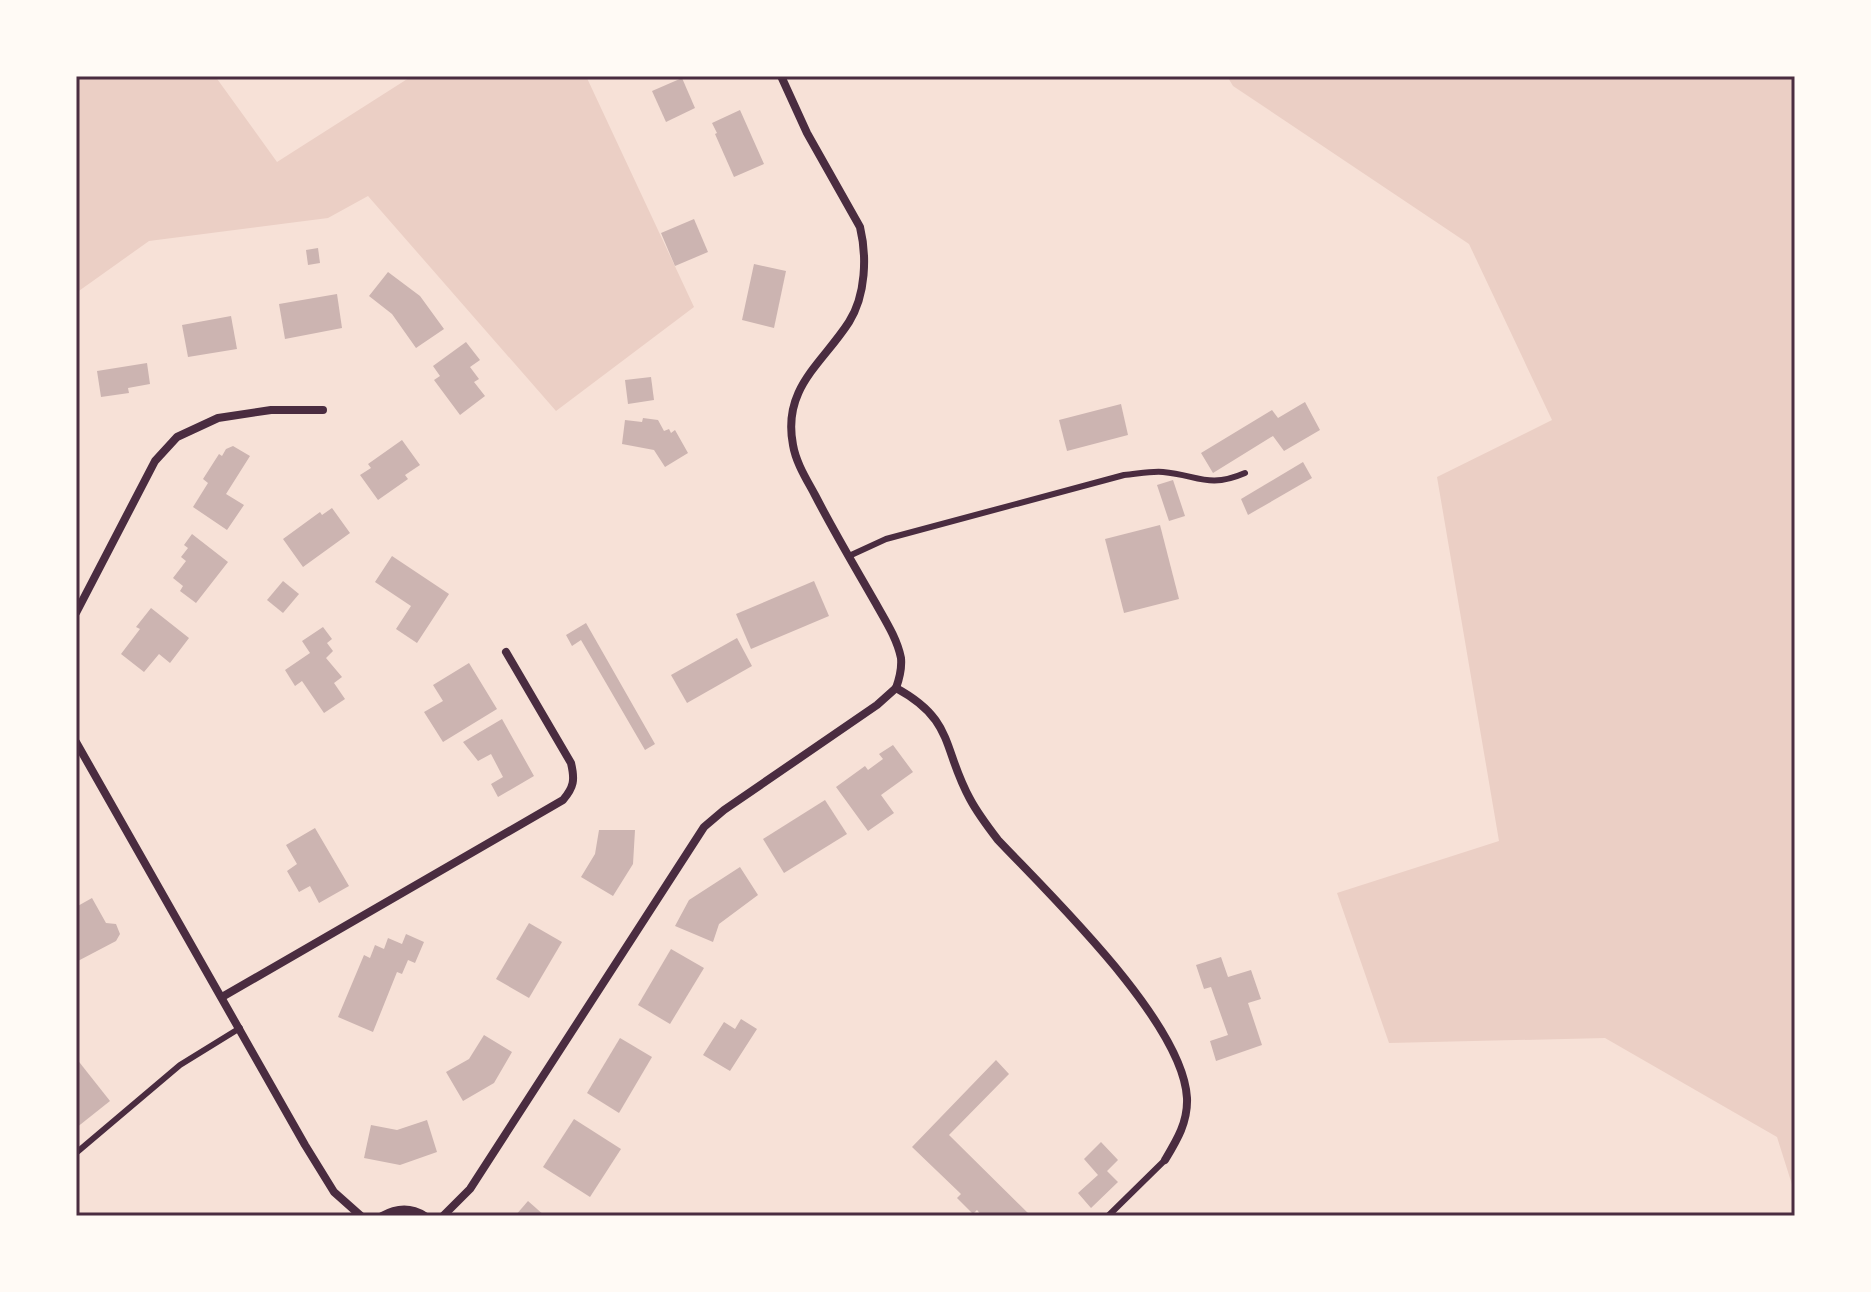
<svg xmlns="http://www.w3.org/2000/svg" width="1871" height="1292" font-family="'Space Grotesk',sans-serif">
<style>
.green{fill:#ebcfc5}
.building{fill:#ccb4b1}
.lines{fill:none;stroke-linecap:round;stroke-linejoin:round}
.service{stroke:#4a2c40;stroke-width:6}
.minor{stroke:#4a2c40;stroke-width:8}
.neatline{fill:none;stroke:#4a2c40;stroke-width:3}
</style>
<rect width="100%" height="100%" fill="#f7e1d7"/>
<!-- green -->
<g class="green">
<polygon points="76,76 215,76 277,162 412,76 586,76 694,307 556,411 368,196 328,218 149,241 76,293"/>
<polygon points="1227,76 1795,76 1795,1194 1777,1137 1605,1038 1389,1043 1337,893 1499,841 1437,477 1552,420 1469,244 1233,86"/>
</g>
<!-- building -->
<g class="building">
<polygon points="682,78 695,108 666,122 652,91"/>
<polygon points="740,110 764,164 734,177 715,134 717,133 712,123"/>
<polygon points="694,219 708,252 675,266 661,233"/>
<polygon points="318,248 320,263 308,265 306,250"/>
<polygon points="754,264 786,271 774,328 742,320"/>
<polygon points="388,272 420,296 444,329 416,348 392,314 369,296"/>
<polygon points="337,294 342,328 285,339 279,304"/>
<polygon points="231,316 237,349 188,357 182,325"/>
<polygon points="466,342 480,360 470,367 479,379 474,382 485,396 460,415 434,380 440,376 433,366"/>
<polygon points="147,363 150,384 128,388 129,393 101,397 97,371"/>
<polygon points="651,377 654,400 628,404 625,380"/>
<polygon points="1305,402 1320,430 1284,451 1273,436 1213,473 1201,453 1272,410 1278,418"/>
<polygon points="1121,404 1128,435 1067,451 1059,420"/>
<polygon points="643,418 658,420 664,431 669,429 671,433 675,430 688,453 665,467 654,450 622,444 625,420 642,422"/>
<polygon points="402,440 420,465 405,475 408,479 378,500 360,475 371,468 368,464"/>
<polygon points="233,446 250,456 226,494 244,505 227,530 193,507 208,483 203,479 219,454 222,456 226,449"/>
<polygon points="1303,462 1312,478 1248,515 1241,499"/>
<polygon points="1173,480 1185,516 1169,521 1157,485"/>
<polygon points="332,508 350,533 303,567 283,539 320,512 322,515"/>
<polygon points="1160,525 1179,599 1124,613 1105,539"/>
<polygon points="192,534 228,562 196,603 180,591 183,586 173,578 186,561 181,557 188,548 184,545"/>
<polygon points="392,556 449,594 417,643 396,629 411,606 375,582"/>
<polygon points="283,581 299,594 283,613 267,600"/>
<polygon points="814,581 829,616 751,649 736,614"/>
<polygon points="151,608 189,638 170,663 159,654 144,672 121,654 140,629 136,627"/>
<polygon points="586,623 655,744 645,750 581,640 572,646 566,635"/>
<polygon points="323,627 332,639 327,643 333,651 326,658 342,677 334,683 345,699 324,713 302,681 295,686 285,670 310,653 302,641"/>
<polygon points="737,638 752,666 687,703 671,675"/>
<polygon points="469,663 497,709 443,742 424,712 443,701 433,685"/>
<polygon points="502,719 534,776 498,797 491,784 503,777 491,754 478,761 463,742"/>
<polygon points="893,745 913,772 881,795 894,813 868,831 836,787 865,766 868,770 883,759 879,754"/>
<polygon points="825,800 847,834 784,873 763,839"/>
<polygon points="315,828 349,886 319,903 310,886 299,892 287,871 297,864 286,845"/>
<polygon points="599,830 635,830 633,864 613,896 581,877 595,854"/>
<polygon points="740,867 758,895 719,924 713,942 675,926 689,900"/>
<polygon points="92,898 106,923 116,924 120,934 116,941 76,962 76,907"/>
<polygon points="529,923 562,942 529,998 496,979"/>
<polygon points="406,934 424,942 415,963 408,960 402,974 397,972 373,1032 338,1017 364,955 370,958 375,945 384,949 388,938 402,944"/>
<polygon points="671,949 704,968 670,1024 638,1005"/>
<polygon points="1221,957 1228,977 1251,970 1261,999 1248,1003 1262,1045 1216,1061 1210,1041 1228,1035 1211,987 1204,989 1196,965"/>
<polygon points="741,1019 757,1029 730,1071 703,1055 724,1022 735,1029"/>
<polygon points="484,1035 512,1052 494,1083 463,1101 446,1072 469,1059"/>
<polygon points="620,1038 652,1057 619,1113 587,1093"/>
<polygon points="76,1058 110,1101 76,1128"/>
<polygon points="996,1060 1009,1074 949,1135 1031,1216 982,1216 977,1210 973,1214 957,1198 961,1194 912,1147"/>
<polygon points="574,1119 621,1149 590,1197 543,1167"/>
<polygon points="427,1120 437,1152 400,1165 364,1158 371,1125 397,1130"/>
<polygon points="1101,1142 1118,1160 1107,1171 1118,1182 1091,1208 1078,1193 1098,1175 1084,1159"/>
<polygon points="528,1201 545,1216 515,1216"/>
</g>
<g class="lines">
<!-- service -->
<g class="service">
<path d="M849 556 886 539 1124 475C1137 474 1150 471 1163 472 1198 475 1208 489 1245 473"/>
<polyline points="76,1153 180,1065 240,1028"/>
<polyline points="1108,1216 1165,1160"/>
</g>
<!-- minor -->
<g class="minor">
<path d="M781 76 807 133 860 227C867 256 866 295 849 322 822 364 782 388 793 445 796 463 807 480 815 495 834 532 855 567 875 602 885 620 897 638 901 658 902 669 900 677 896 688"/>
<polyline points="76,613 155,461 177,437 218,418 271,410 323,410"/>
<path d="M896 688C955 720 942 748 970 799 978 814 988 827 998 840 1050 895 1183 1022 1187 1098 1188 1122 1177 1140 1165 1160"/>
<polyline points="76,742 305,1145 334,1192 361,1216"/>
<path d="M222 997 563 800C574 787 575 780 571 763L506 652"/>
<path d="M382 1216C396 1208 411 1207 425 1216"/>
<polyline points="443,1216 470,1189 704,827 724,810 877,705 896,688"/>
</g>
</g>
<!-- border -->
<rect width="1871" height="1292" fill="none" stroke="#fffaf5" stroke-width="156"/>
<rect x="78" y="78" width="1715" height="1136" class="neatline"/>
</svg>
